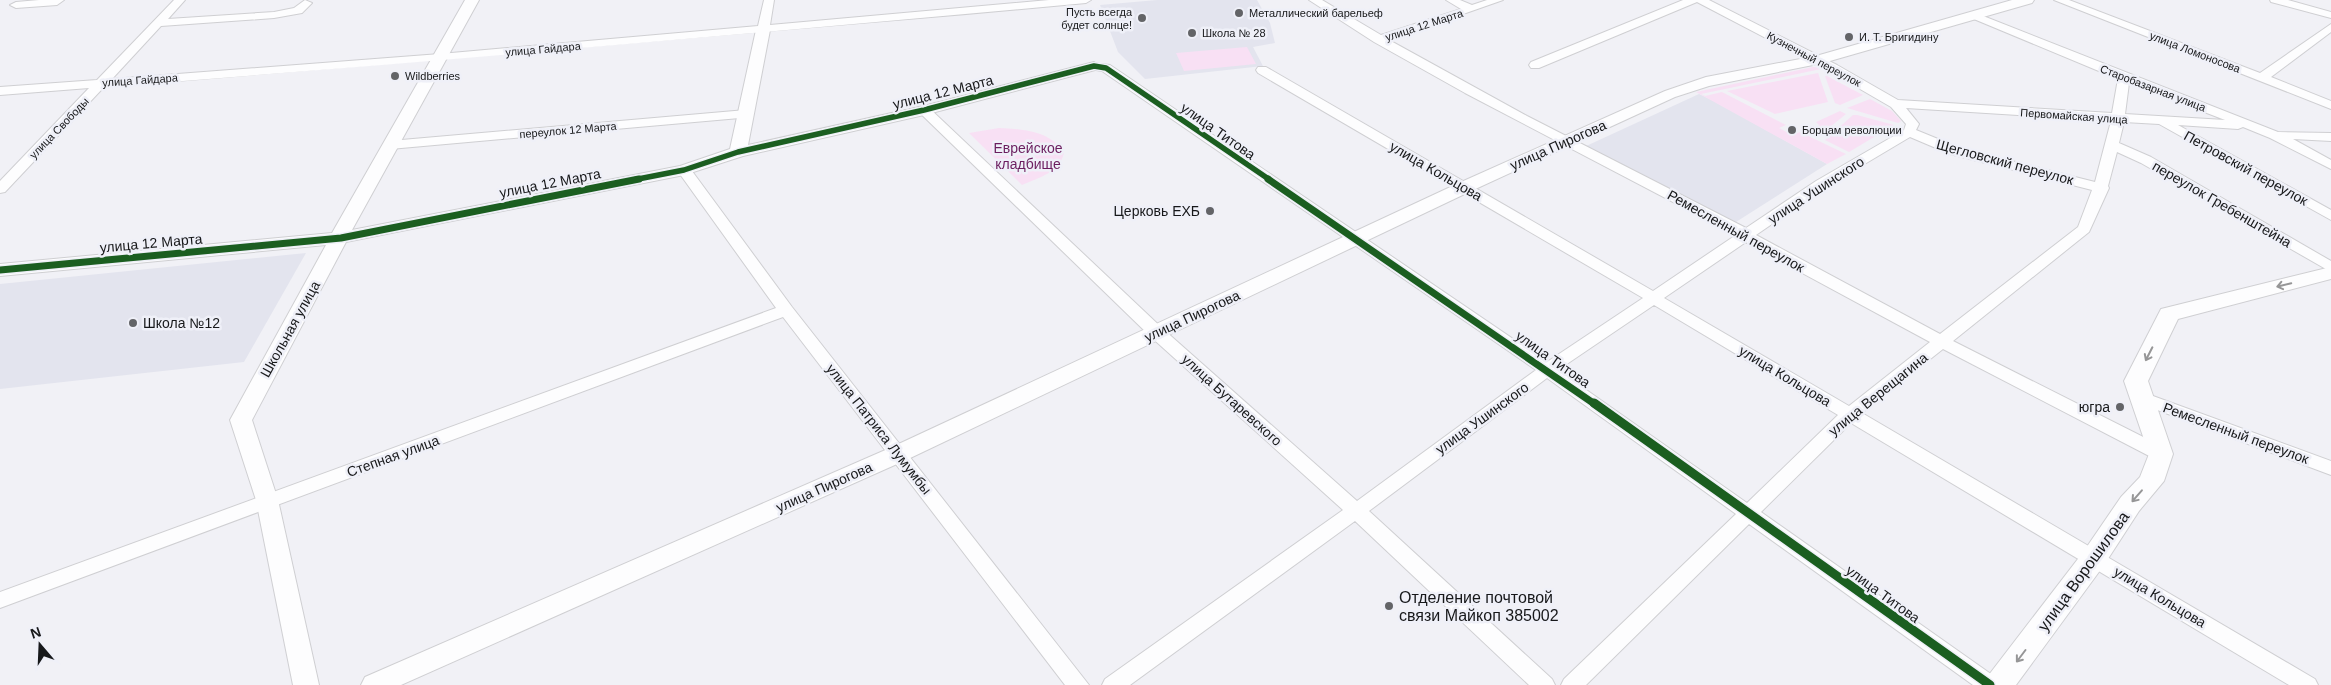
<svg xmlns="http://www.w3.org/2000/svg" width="2331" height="685" font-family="Helvetica,sans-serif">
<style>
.built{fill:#e3e4ee}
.green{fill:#f8e0f4}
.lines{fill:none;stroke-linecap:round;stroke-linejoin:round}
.minor-casing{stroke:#cfcfd2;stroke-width:2}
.tertiary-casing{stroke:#cfcfd2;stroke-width:2}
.secondary-casing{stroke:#cfcfd2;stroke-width:2}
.minor{fill:#fdfdfe;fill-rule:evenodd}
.tertiary{fill:#fdfdfe;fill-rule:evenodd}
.secondary{fill:#fdfdfe;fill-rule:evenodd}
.cycleway-far2-casing{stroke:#eff0f8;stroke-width:8}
.cycleway-far1-casing{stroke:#eff0f8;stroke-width:10}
.cycleway-casing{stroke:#eff0f8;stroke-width:12}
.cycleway-far2{stroke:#1b5e20;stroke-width:5.5}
.cycleway-far1{stroke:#1b5e20;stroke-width:7}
.cycleway{stroke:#1b5e20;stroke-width:9}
.oneway{stroke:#969697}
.poi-dot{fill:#636467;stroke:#eff0f8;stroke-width:2}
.labels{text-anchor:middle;stroke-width:5;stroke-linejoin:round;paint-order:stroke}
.far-poi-label{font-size:11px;fill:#17181a;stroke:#eff0f8;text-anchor:start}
.far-street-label{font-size:11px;fill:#17181a;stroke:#eff0f8}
.street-label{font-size:14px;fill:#17181a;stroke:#eff0f8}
.park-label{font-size:14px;fill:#6b1e5f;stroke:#eff0f8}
.poi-label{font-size:14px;fill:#17181a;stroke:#eff0f8;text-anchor:end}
.near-street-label{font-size:16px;fill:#17181a;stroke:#eff0f8}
.near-poi-label{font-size:16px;fill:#17181a;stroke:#eff0f8;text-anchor:start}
</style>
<rect width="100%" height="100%" fill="#f1f1f6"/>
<!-- built -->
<g class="built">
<polygon points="1157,0 1257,0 1270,23 1275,43 1253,47 1263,66 1145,79 1118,52 1100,5"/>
<polygon points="1699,94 1714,101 1827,164 1736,222 1584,147"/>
<polygon points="306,253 244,362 0,389 0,284"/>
</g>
<!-- green -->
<g class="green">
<polygon points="1247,47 1256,64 1184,71 1176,53"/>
<path d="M1813 67C1828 67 1837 75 1847 84L1821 69 1701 94 1705 96 1722 92 1786 125 1779 128 1792 135 1800 132 1846 154 1827 164 1696 92Z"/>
<polygon points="1818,73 1828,102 1775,114 1727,91"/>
<polygon points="1827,76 1863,95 1840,105 1835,103 1825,76"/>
<polygon points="1870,99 1892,111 1901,121 1898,123 1847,108"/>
<polygon points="1840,111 1846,114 1824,132 1819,129 1819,125 1816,122"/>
<polygon points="1853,115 1857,115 1894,125 1849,152 1825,140"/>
<path d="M999 128C1023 129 1051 131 1064 153 1059 173 1040 177 1022 185L969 133Z"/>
</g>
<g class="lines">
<defs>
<g id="minor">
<polygon points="39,0 64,0 57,5 16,8 10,5 16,2"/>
<path d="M174 0H185L168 19 274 12 294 8 305 0 312 3 302 13 274 18 161 26 112 79 440 54 758 26 764 0H774L770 25 1049 0H1091L1086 3C759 33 432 62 104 87L5 192 0 193V181L89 88 0 95V87L97 80Z"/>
<path d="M1309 0H1322L1381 35 1461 9 1446 0H1460L1472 5 1487 0H1503L1389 40 1527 116 1746 228 1816 181 1904 130 1906 124 1891 107 1829 71 1697 2 1539 68H1531L1529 65 1531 62 1683 0H1709L1837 65 1898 100 2112 113 2118 79 1969 17 1967 15 1973 12 2278 132 2331 133V141L2293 139 2331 160V169L2270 138 2243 127 2238 129 2178 125 2331 210V220L2159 124 2124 122 2119 143 2151 157 2331 261V272L2141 163 2117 152 2108 186 2109 188 2089 232 1953 341 2167 449 2170 454 2167 459 2161 460 2155 459 1943 349 1862 413 2315 679 2318 685H2289L1851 423 1761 512 1998 679 2001 685H1973L1749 524 1586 685H1561L1564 679 1736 514 1547 378 1369 511 1552 679 1555 685H1529L1355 521 1130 685H1102L1105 679 1343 510 1151 337 920 113 918 110 920 107H928L1163 329 1357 501 1536 370 1102 71 1090 69 1088 66 1090 63 1110 65 1547 362 1643 298 1258 73 1256 70 1258 67H1266L1653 291 1736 235 1465 93 1374 42ZM2129 83 2225 120 2125 114ZM1906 108 2111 121 2095 182 1960 148 1916 130 1919 124ZM1910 137 1950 154 2092 190 2078 227 1940 334 1756 235 1826 187ZM1746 242 1756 248 1930 342 1849 406 1664 298ZM1654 305 1838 415 1747 503 1558 370Z"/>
<polygon points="2054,0 2069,0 2260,73 2331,24 2331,32 2271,77 2331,101 2331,109"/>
<polygon points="2270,0 2288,0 2331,12 2331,18 2271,2"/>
<polygon points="746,110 751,111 752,114 751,117 390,149 383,145 390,141"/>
<polygon points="684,166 689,167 792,307 1089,685 1065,685 783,317 0,608 0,592 776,308 677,170"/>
<polygon points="2142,392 2331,461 2331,475 2136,402 2133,398 2136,394"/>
</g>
<g id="tertiary">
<polygon points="465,0 479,0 352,230 680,166 730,149 756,30 763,26 770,30 748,145 923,106 1094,62 1101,66 1099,69 924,115 743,156 684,175 346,242 252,420 278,500 319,685 293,685 256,500 230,420 326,245 0,276 0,264 332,233"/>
<polygon points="2012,0 2034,0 2032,3 1823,63 1709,86 1675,97 1471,191 906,460 401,685 361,685 365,677 890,448 1459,183 1665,91 1706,77 1816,56"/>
</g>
<polygon id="secondary" points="2331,267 2331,279 2178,319 2148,381 2173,454 2164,481 2139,511 2104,565 2016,685 1984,685 1988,676 2084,551 2121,497 2140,477 2149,454 2124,381 2161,309"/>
</defs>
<!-- minor casing -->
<use href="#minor" class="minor-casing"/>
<!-- tertiary casing -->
<use href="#tertiary" class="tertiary-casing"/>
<!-- secondary casing -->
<use href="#secondary" class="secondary-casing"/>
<!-- minor -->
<use href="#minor" class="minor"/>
<!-- tertiary -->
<use href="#tertiary" class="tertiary"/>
<!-- secondary -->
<use href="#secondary" class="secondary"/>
<defs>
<polyline id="cycleway-far2" points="633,180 684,170 738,152 924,110 1094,66 1106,68 1270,180"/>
<g id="cycleway-far1">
<polyline points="1268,179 1596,405"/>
<polyline points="0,270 341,238 639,179"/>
</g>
<polyline id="cycleway" points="1594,403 1990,685"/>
</defs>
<!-- cycleway-far2 casing -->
<use href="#cycleway-far2" class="cycleway-far2-casing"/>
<!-- cycleway-far1 casing -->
<use href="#cycleway-far1" class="cycleway-far1-casing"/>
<!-- cycleway casing -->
<use href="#cycleway" class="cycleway-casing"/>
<!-- cycleway-far2 -->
<use href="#cycleway-far2" class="cycleway-far2"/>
<!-- cycleway-far1 -->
<use href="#cycleway-far1" class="cycleway-far1"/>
<!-- cycleway -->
<use href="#cycleway" class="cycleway"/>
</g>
<!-- one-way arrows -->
<defs><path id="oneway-shaft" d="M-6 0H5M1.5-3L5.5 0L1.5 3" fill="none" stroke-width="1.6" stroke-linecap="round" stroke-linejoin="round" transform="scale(1.25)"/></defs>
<g class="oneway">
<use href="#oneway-shaft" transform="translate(2284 285) rotate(166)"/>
<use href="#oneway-shaft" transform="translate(2149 354) rotate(117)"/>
<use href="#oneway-shaft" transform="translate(2137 496) rotate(131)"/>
<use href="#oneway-shaft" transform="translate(2021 656) rotate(127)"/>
</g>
<!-- markers -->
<g class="poi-dot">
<circle cx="1239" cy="13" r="5"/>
<circle cx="1142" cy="18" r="5"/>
<circle cx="1192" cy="33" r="5"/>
<circle cx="1849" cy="37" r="5"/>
<circle cx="395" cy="76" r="5"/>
<circle cx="1792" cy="130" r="5"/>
<circle cx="1210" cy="211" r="5"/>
<circle cx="133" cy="323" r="5"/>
<circle cx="2120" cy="407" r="5"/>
<circle cx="1389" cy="606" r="5"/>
</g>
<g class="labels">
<!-- far-poi labels -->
<g class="far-poi-label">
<text x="1132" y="16" text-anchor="end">Пусть всегда<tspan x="1132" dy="13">будет солнце!</tspan></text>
<text x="1249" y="17">Металлический барельеф</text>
<text x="1202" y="37">Школа № 28</text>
<text x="1859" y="41">И. Т. Бригидину</text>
<text x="405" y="80">Wildberries</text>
<text x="1802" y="134">Борцам революции</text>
</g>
<!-- far-street labels -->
<g class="far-street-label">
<text transform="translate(1424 25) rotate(-18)" y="4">улица 12 Марта</text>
<text transform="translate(543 49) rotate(-5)" y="4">улица Гайдара</text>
<text transform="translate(2195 52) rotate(21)" y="4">улица Ломоносова</text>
<text transform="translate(1814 59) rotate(28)" y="4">Кузнечный переулок</text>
<text transform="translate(140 80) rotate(-4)" y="4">улица Гайдара</text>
<text transform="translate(2153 88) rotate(21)" y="4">Старобазарная улица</text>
<text transform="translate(2074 116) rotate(4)" y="4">Первомайская улица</text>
<text transform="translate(59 128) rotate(-46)" y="4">улица Свободы</text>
<text transform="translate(568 130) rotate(-5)" y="4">переулок 12 Марта</text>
</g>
<!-- street labels -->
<g class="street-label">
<text transform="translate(943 92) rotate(-14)" y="5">улица 12 Марта</text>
<text transform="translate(1218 131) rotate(35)" y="5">улица Титова</text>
<text transform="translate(1558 145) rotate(-24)" y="5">улица Пирогова</text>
<text transform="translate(2005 162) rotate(15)" y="5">Щегловский переулок</text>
<text transform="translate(2246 168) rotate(29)" y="5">Петровский переулок</text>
<text transform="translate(1436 171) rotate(30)" y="5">улица Кольцова</text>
<text transform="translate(550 183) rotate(-11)" y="5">улица 12 Марта</text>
<text transform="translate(1816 190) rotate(-33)" y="5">улица Ушинского</text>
<text transform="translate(2222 204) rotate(30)" y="5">переулок Гребенштейна</text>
<text transform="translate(1736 231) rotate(29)" y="5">Ремесленный переулок</text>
<text transform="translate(151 243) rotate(-5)" y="5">улица 12 Марта</text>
<text transform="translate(1192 316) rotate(-25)" y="5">улица Пирогова</text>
<text transform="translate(290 329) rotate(-61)" y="5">Школьная улица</text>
<text transform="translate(1553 359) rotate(35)" y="5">улица Титова</text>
<text transform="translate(1785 376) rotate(31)" y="5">улица Кольцова</text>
<text transform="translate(1878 394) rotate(-39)" y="5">улица Верещагина</text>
<text transform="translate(1232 400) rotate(42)" y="5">улица Бутаревского</text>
<text transform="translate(1482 418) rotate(-36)" y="5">улица Ушинского</text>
<text transform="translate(879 429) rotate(52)" y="5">улица Патриса Лумумбы</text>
<text transform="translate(2236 433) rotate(20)" y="5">Ремесленный переулок</text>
<text transform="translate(393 456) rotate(-20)" y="5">Степная улица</text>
<text transform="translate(824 487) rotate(-24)" y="5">улица Пирогова</text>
<text transform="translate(1883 594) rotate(36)" y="5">улица Титова</text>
<text transform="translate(2160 597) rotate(31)" y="5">улица Кольцова</text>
</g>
<!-- park labels -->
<g class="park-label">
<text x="1028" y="153">Еврейское<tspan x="1028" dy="16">кладбище</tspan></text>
</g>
<!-- poi labels -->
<g class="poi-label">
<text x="1200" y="216">Церковь ЕХБ</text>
<text x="143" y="328" text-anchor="start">Школа №12</text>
<text x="2110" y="412">югра</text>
</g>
<!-- near-street labels -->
<g class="near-street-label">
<text transform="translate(2083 571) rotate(-54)" y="6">улица Ворошилова</text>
</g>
<!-- near-poi labels -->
<g class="near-poi-label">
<text x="1399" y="603">Отделение почтовой<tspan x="1399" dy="18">связи Майкоп 385002</tspan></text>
</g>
</g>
<!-- north arrow -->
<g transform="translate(40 645) rotate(341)" stroke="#eff0f8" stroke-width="4" paint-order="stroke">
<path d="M0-4L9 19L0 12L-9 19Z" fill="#17181a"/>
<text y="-8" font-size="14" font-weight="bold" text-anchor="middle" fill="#17181a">N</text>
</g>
</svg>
